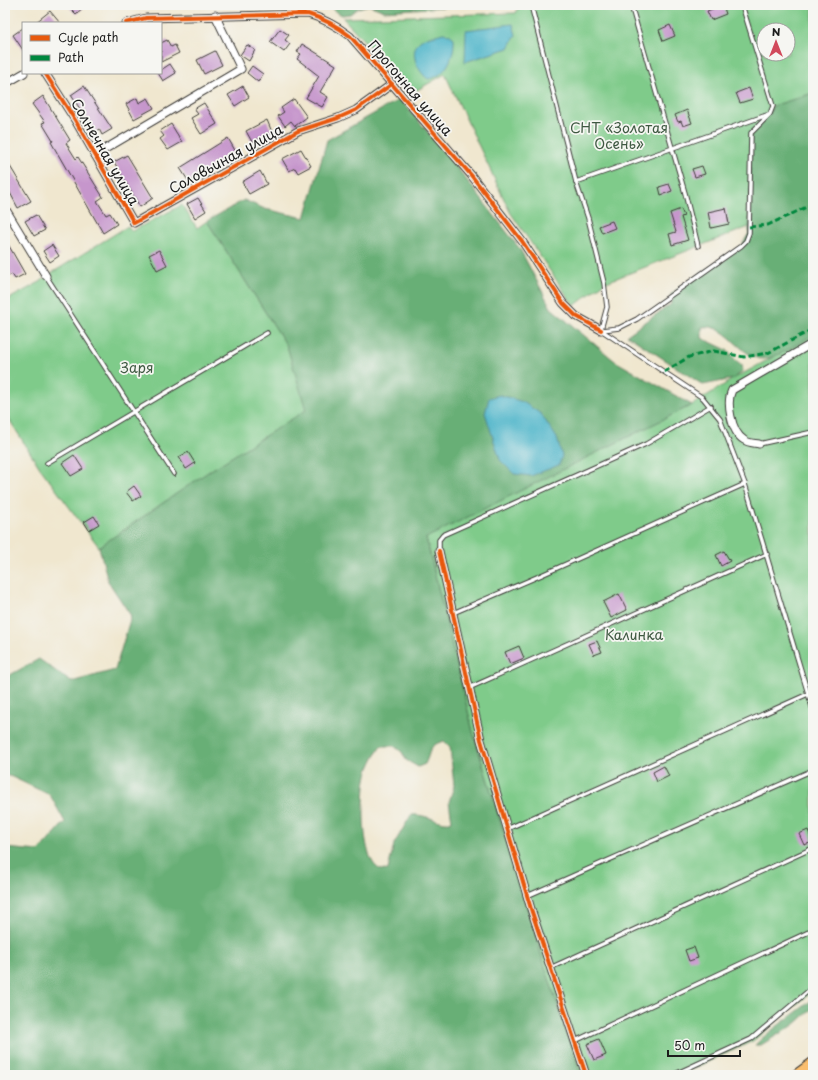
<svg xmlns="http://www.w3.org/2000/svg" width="818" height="1080" font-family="'Playpen Sans',sans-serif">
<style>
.green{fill:#7fcb8a;stroke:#4e7453;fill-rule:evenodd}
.forest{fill:#67af76;stroke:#426649;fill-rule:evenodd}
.water{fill:#4bb4c9;stroke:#346872}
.building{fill:#c696cc}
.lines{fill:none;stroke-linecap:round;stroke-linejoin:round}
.service-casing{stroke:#3c3a37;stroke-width:5.5}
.minor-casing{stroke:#3c3a37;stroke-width:9}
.trunk-casing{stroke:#3c3a37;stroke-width:14}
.service{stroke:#fff;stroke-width:3.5}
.minor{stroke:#fff;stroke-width:7}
.trunk{stroke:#fabe6e;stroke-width:12}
.quiet{stroke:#00873e;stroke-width:3;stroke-dasharray:6 3;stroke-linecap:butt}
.cycleway-casing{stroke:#f6f6f2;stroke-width:6}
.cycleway{stroke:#e8590c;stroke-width:4}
.labels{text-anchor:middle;stroke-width:3.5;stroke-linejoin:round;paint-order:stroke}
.street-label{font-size:14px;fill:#1c1c1c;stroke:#f6f6f2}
.park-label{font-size:14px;fill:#3f5942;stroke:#f6f6f2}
</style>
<rect width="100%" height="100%" fill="#f6f6f2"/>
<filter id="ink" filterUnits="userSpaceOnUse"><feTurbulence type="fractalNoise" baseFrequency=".025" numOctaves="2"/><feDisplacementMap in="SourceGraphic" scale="8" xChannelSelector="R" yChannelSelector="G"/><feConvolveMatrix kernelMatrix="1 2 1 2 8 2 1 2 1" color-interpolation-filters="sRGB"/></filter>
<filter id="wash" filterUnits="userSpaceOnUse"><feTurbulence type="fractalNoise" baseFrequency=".012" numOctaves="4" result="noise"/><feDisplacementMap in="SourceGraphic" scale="16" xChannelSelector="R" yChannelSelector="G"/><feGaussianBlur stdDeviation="0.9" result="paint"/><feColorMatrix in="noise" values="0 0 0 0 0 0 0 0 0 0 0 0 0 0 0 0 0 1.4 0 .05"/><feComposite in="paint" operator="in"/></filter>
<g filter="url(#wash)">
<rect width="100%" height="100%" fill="#f0e7cf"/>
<!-- green -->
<g class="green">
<path d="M519 5H813V93L773 106 749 227 604 283 574 306 510 212 445 74 412 93 343 18 516 13ZM764 30H788V54H764Z"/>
<polygon points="182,205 197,228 207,221 287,346 307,410 211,470 99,547 40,468 5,413 5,301 40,282 50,274 128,226 132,231"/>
<polygon points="813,335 813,991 753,1041 679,1075 581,1075 545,967 474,736 426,537 692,405 733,379"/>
</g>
<!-- forest -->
<g class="forest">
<polygon points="330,5 474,5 384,11 369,5 358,8 350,14 342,15 333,10"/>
<path d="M813 93V335C800 342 783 354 769 358 744 366 729 322 702 327V338L727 350 734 359 742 365 743 371 733 379 703 385 627 335 671 304V294L741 246 749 233 751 133 770 114 773 106Z"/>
<path d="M400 99 445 152 520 249 551 308 615 361 692 405 426 538 474 736 545 967 581 1075H5V848L39 851 65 822 50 795 12 777 5 775V682L8 676 39 659 71 682 115 670 131 616 108 581 99 547 211 470 306 410 287 346 207 221 244 200 265 209 305 218 327 140ZM444 741 450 747 454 786 449 802 452 821C444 826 425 813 411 815L394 844 388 870C359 876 363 796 366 780 368 767 374 757 381 746H394L402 752 406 760 418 767 425 764C432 750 427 746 444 741Z"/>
<path d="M813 999V1008L794 1025 761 1045H755C772 1028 794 1015 813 999Z"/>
</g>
<!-- water -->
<g class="water">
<polygon points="513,24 516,35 509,48 465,62 466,30"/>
<path d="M443 33 449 34 454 38C455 55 447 76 428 79 416 70 406 46 425 38 430 36 437 35 443 33Z"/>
<polygon points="500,395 523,402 541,414 557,438 562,456 559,465 531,476 514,474 500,460 485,413 489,398"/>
</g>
<g id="blocks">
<!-- building -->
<g class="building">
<polygon points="67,5 86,5 76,14"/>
<polygon points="723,5 726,14 711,20 707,11"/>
<polygon points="50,11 60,23 35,23"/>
<polygon points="670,25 675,36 663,41 659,30"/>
<polygon points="23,28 23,50 13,35"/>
<polygon points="280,29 289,35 285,40 290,44 284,52 270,42"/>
<polygon points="167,40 171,47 175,45 179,53 161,62 161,43"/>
<polygon points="302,44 336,65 320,92 328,97 322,107 306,98 319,76 297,59 301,54 297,52"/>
<polygon points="247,45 255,50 249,61 240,55"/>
<polygon points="215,51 222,65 204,74 197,60"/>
<polygon points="170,64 176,73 163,81 158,73 161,73 161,70"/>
<polygon points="252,66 263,74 258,82 247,73"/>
<polygon points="84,86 112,129 102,135 99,129 95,132 71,95"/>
<polygon points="243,86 249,97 235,106 228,95"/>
<polygon points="749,88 753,99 740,103 736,93"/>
<polygon points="43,96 70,140 66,143 76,159 78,157 103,197 97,201 106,215 110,213 117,224 103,233 51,142 53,141 42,123 45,122 32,104"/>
<polygon points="137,98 139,103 148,98 154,108 134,119 126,104"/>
<polygon points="294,99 307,117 295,126 291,121 285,126 278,116 284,112 281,108"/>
<polygon points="204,103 217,124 201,134 191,118 198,114 194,109"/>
<polygon points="687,110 692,123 683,126 681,121 678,122 675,115"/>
<polygon points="267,120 272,132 252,142 246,131"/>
<polygon points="171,124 182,142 168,150 160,139 164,136 160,131"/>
<polygon points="228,138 237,154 189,182 180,168"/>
<polygon points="301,149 311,166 298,173 295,168 289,171 282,159"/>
<polygon points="127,155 153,198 140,207 114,162"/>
<polygon points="5,158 31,201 18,208 5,183"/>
<polygon points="702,166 705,174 695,177 692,169"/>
<polygon points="260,171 267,184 249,194 242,182"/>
<polygon points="669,184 672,191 661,195 659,187"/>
<polygon points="198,198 206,211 195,218 187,204"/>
<polygon points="726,208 729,224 711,228 708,212"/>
<polygon points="681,209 684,216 681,217 688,240 672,245 669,234 676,232 670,213"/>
<polygon points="36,215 45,230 34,236 25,221"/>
<polygon points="612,221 615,228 602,233 599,226"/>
<polygon points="5,239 25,274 15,279 12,274 9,276 5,269"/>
<polygon points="52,245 59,256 50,262 43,251"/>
<polygon points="159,250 167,265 157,270 149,255"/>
<polygon points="188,452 195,463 186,469 179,457"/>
<polygon points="74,455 83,469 71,476 62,463"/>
<polygon points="134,486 141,496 133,501 126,492"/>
<polygon points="94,516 99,524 89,530 84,522"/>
<polygon points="724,551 730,561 721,566 716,555"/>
<polygon points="619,594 627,610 611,618 603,602"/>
<polygon points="597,641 602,652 594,655 589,644"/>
<polygon points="519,646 524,658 510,664 505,652"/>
<polygon points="664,766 669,776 657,782 653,772"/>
<polygon points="808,830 813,842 804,845 799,834"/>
<polygon points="694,947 698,958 689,961 685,950"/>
<polygon points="599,1039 606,1055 594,1060 587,1044"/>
</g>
</g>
</g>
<g filter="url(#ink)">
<use href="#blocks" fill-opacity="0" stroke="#3c3a37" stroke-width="1"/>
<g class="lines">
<defs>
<g id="service">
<polyline points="531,5 576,182 588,218 604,283 607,307 601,329"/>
<polyline points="631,5 685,193 698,246"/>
<polyline points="576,182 767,115"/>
<polyline points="46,276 174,474"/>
<polyline points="601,330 703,398 720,419 745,484 813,710"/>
<polyline points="602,330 619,328 637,319 741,246 746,241 749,233 751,133 770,114 773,106 742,5"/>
<polyline points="759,444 813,432"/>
<polyline points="47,463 267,333"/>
<polyline points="439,551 439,540 443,535 646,444 711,406"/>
<polyline points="453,613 537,577 745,484"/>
<polyline points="469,688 767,554"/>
<polyline points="507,829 808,694"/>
<polyline points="527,896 813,770"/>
<polyline points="550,968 813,848"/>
<polyline points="575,1041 813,930"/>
<polyline points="673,1075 751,1039 813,987"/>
</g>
<g id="minor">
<path d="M126 23 146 18 308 14C324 19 336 25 350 36L471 175 522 241 563 303 576 316 601 330"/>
<polyline points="45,73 75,120 134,223 298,131 338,118 356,110 392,84"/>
<polyline points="5,84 24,73"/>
<polyline points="95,155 241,69 215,15"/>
<polyline points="5,208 46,276"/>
<path d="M759 444C754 443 748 443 744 440 731 432 726 402 732 390L813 343"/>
<polyline points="439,551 481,740 531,909 586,1075"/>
</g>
<polyline id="trunk" points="798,1075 813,1064"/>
</defs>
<!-- service casing -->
<use href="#service" class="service-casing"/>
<!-- minor casing -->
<use href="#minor" class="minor-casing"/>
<!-- trunk casing -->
<use href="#trunk" class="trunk-casing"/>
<!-- service -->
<use href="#service" class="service"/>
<!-- minor -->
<use href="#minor" class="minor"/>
<!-- trunk -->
<use href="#trunk" class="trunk"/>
<!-- quiet -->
<g class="quiet">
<polyline points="749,227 768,225 813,204"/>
<polyline points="664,372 689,357 714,351 744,357 768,353 813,329"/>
</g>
<defs>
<g id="cycleway">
<path d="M126 23 146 18 308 14C324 19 336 25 350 36L471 175 522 241 563 303 576 316 601 330"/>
<polyline points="45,73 75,120 134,223 298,131 338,118 356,110 392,84"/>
<polyline points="439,551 481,740 531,909 586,1075"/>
</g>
</defs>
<!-- cycleway casing -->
<use href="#cycleway" class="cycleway-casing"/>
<!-- cycleway -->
<use href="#cycleway" class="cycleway"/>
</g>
</g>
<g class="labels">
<!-- street labels -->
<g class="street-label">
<text transform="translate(410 88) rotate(49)" y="5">Прогонная улица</text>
<text transform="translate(105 152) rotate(60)" y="5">Солнечная улица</text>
<text transform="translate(226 159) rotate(-29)" y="5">Соловьиная улица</text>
</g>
<!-- park labels -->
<g class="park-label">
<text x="619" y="133">СНТ «Золотая<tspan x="619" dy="16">Осень»</tspan></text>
<text x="137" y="373">Заря</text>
<text x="634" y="640">Калинка</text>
</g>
</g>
<!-- margin -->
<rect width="818" height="1080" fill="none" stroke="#f6f6f2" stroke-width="20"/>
<!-- legend -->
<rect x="22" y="22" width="140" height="52" fill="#f6f6f2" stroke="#9f9f9c"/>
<rect x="30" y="35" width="20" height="6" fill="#e8590c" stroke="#9f9f9c"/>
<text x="58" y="42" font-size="12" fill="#1c1c1c">Cycle path</text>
<rect x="30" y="55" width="20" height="6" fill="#00873e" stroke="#9f9f9c"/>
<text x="58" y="62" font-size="12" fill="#1c1c1c">Path</text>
<!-- north arrow -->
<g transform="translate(776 42)"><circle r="19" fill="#f6f6f2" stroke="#9f9f9c"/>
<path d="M0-3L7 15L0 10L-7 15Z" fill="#d1495b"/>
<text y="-6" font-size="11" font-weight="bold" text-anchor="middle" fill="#1c1c1c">N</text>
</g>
<!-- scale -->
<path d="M668 1050v6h72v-6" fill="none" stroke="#1c1c1c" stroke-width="2"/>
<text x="674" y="1050" font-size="12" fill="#1c1c1c" stroke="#f6f6f2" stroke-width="3" paint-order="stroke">50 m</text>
</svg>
